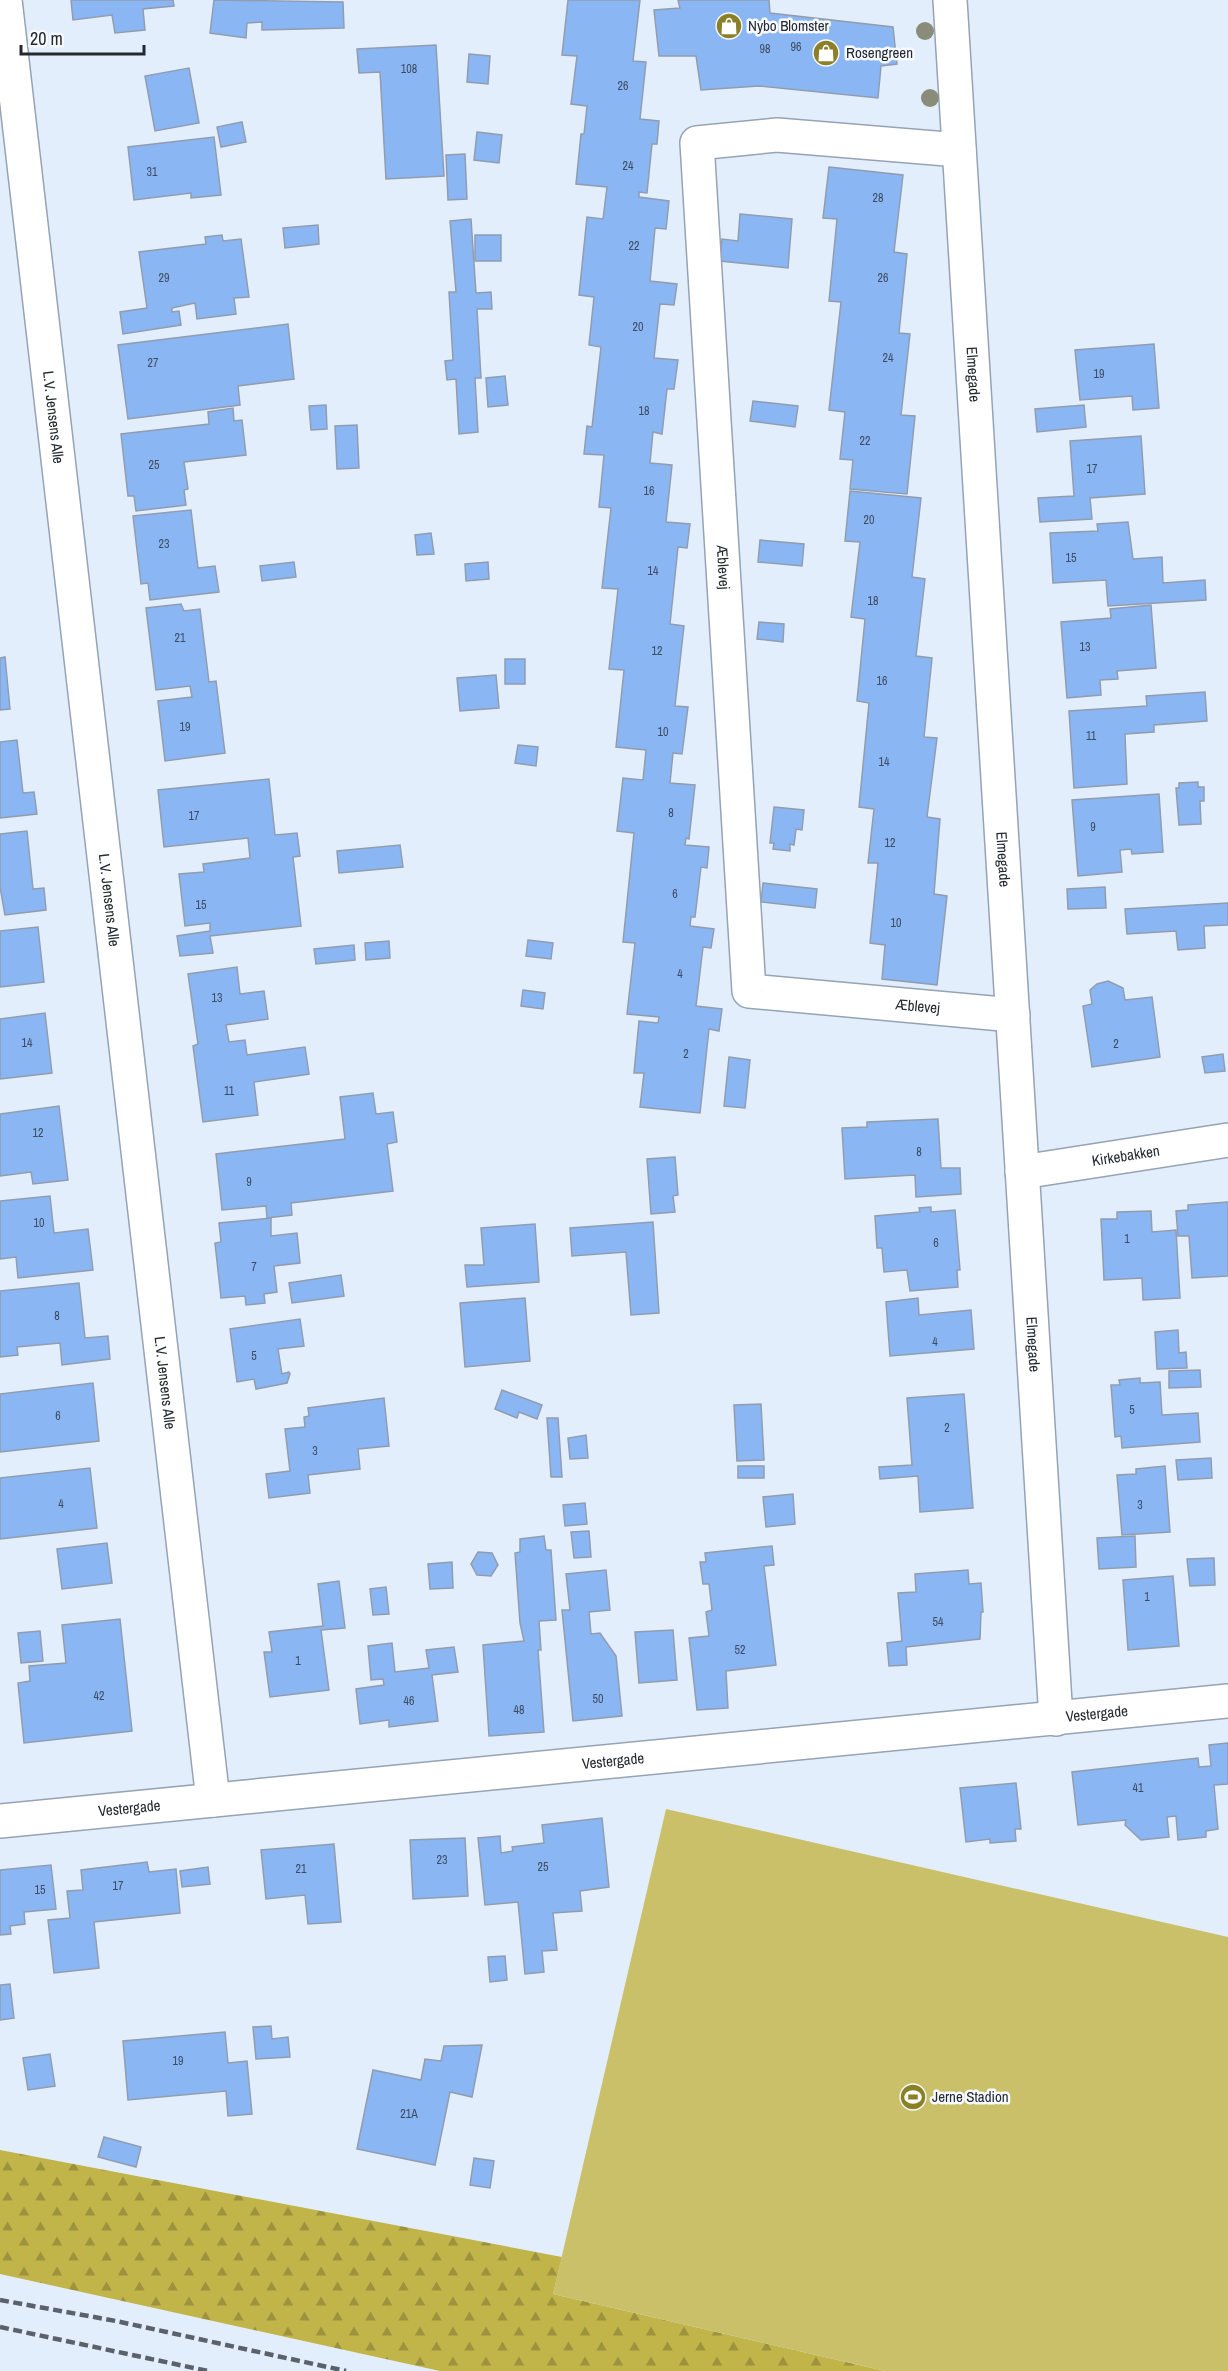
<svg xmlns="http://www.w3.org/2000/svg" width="1228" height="2371" font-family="'Archivo Narrow',sans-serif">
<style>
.forest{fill:url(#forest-firs)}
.pitch{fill:#cac06a}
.building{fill:#8ab6f4;stroke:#919daf;stroke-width:1.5}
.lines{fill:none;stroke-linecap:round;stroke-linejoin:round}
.minor-casing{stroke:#96a3b4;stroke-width:36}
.minor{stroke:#fff;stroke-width:33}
.rail{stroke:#5b616b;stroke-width:4.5;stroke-dasharray:9 4.5;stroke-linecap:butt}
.tree{fill:#8a8c7a}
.labels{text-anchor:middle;stroke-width:5;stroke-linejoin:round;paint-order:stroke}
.number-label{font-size:12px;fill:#3e4c61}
.poi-label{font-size:15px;fill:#242930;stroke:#f7fafe;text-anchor:start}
.street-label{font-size:15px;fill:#242930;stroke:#f7fafe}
</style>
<defs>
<pattern id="forest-firs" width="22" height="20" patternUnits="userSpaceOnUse" patternTransform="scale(1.5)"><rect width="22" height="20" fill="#c1b449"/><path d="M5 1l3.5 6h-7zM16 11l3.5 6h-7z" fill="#9d923d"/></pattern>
</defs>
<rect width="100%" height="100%" fill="#e3eefd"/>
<!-- forest -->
<polygon class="forest" points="0,2150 562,2257 553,2294 885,2371 440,2371 0,2274"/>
<!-- pitch -->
<polygon class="pitch" points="666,1809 1228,1937 1228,2371 885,2371 553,2294"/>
<!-- building -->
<g class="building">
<polygon points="71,0 173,0 174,6 143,9 145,30 115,33 112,15 73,20"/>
<polygon points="214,0 343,2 344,28 262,30 262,22 247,23 246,38 210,33"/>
<polygon points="568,0 640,0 633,61 646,62 640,119 659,121 657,144 652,144 647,193 639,192 639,197 669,201 666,229 655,228 650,281 677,284 674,305 660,304 654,358 678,360 674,389 667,389 662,434 653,432 650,463 672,465 666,522 690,524 687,548 678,547 670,624 684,626 675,706 688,707 682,754 673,753 670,783 695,785 689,839 686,838 685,845 709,847 707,868 701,867 695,917 691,917 690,926 714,929 711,948 703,947 696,1006 722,1009 719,1031 709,1029 700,1113 640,1107 644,1073 634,1073 639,1021 658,1023 659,1017 627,1014 635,943 623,942 634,833 617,831 623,778 643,780 646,750 616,747 624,670 609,669 618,589 602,588 611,508 599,507 604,455 584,454 587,426 592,427 601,347 589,345 594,297 579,295 587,217 603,219 607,187 576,184 581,134 584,134 587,106 571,104 577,56 562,55"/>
<polygon points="678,0 769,0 770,13 893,27 897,64 881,66 878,98 759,86 701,90 696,56 659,56 654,10 680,8"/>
<polygon points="436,45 444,176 386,179 380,72 359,73 357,49"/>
<polygon points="469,54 490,56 488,84 467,82"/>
<polygon points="189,68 199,123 155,131 145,76"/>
<polygon points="242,122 246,142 221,147 217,127"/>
<polygon points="477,132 502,135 499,163 474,160"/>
<polygon points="214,137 221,195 191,198 191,193 134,200 128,147"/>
<polygon points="465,154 467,199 448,200 446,155"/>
<polygon points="829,167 903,175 894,252 907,254 899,333 910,334 901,415 915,416 907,494 850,489 853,460 840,459 845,412 829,410 841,302 829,301 837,219 823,218"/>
<polygon points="740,214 792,219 788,268 720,261 722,239 738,241"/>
<polygon points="471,219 476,293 491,292 492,309 477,309 481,378 475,378 478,432 459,434 456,379 447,380 445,361 453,360 449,292 456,292 450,221"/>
<polygon points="318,225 319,244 285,248 283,228"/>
<polygon points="222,235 223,241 241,239 249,297 234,298 236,314 197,319 195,303 172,308 172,312 179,311 181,325 123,334 120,312 147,308 139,252 206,244 205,237"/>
<rect x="475" y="235" width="26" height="26"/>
<polygon points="288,324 294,379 238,386 240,405 128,419 118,345"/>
<polygon points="1154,344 1159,408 1133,410 1132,396 1080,400 1075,350"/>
<polygon points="505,376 508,405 488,407 486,378"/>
<polygon points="753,401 798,406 795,427 750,421"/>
<polygon points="326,405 327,429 311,430 309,406"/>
<polygon points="1084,405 1086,427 1037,432 1035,409"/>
<polygon points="233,408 234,421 242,420 246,455 184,462 188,489 184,490 186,505 136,511 134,496 128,496 121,434 209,424 208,412"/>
<polygon points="357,425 359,468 337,469 335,426"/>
<polygon points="1141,436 1145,494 1090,498 1092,519 1040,522 1038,498 1074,496 1070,441"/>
<polygon points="850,491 921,498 912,577 925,579 916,656 932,658 924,737 937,738 927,817 940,819 934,894 947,896 937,985 882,979 885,945 870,943 878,863 868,863 874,809 859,807 869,703 857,701 865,619 851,617 860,542 845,541"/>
<polygon points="191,510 198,568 215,566 219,592 150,600 148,583 141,584 133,516"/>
<polygon points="1128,522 1133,559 1162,557 1163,583 1205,580 1206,600 1108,606 1106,580 1053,583 1050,533 1098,531 1097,524"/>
<polygon points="431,533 434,554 417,555 415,535"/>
<polygon points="760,540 804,544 802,566 758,562"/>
<polygon points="294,562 296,577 262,581 260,566"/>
<polygon points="488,562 489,579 466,581 465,564"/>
<polygon points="181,604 184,611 200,609 209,682 216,681 225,753 165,761 158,701 192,697 190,686 156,690 146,608"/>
<polygon points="1151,605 1156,668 1117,671 1118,679 1100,680 1101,695 1067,698 1061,622 1111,618 1110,609"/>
<polygon points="759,622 784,624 783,642 757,639"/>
<polygon points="5,657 10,709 0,710 0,658"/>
<rect x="505" y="659" width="20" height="25"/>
<polygon points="496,675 499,708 460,711 457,678"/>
<polygon points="1205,692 1207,721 1154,725 1154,732 1125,734 1127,784 1074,788 1069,711 1147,706 1146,696"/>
<polygon points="17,740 23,793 34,792 37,814 0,818 0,742"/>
<polygon points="518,745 538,747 536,766 515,763"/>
<polygon points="269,779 275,835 297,833 300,856 293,857 301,926 210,936 213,953 180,956 177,936 210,931 210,923 185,926 179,874 204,872 203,864 250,858 248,838 164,847 158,790"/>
<polygon points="1198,782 1198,787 1204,787 1204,801 1200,801 1201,824 1179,825 1176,788 1179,788 1179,783"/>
<polygon points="1159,794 1163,852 1132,854 1131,849 1120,850 1122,872 1078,876 1072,800"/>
<polygon points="774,807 804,810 802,830 796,829 794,845 790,844 790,851 773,849 774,843 770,843"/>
<polygon points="27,831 33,889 44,888 46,910 5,915 0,887 0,834"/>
<polygon points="400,845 403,867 339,873 337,851"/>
<polygon points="763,883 817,889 815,908 761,902"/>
<polygon points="1105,887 1106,908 1068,909 1067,889"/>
<polygon points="1228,903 1228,925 1204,926 1205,948 1178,950 1176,931 1127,934 1125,909"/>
<polygon points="38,927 44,982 0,987 0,931"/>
<polygon points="528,940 553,943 551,959 526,956"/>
<polygon points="389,941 390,958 366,960 365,943"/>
<polygon points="354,945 355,960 316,964 314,949"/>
<polygon points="237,967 240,994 264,991 268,1019 226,1025 229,1042 245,1040 247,1055 305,1047 309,1074 254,1082 258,1115 203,1122 193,1046 198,1044 188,974"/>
<polygon points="1108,981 1123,988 1125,1000 1152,997 1160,1057 1092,1067 1083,1006 1092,1004 1090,990 1097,984"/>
<polygon points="523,990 545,993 543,1009 521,1006"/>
<polygon points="45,1013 52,1073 0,1079 0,1019"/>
<polygon points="1223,1054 1225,1071 1205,1073 1202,1057"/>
<polygon points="729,1057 750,1060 745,1108 724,1106"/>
<polygon points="373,1093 376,1114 393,1112 397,1142 387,1144 393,1191 291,1203 292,1215 267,1218 266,1206 222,1210 216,1154 345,1139 340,1097"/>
<polygon points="59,1106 68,1180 33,1184 31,1172 0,1176 0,1114"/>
<polygon points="938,1119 941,1168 960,1168 961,1194 916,1197 915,1175 845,1179 842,1128 867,1127 867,1122"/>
<polygon points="675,1157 678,1195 673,1196 675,1212 651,1214 647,1159"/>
<polygon points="50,1196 54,1233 88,1229 93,1270 18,1278 16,1257 0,1259 0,1201"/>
<polygon points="1228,1202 1228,1276 1192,1278 1189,1236 1178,1236 1176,1211 1188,1210 1188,1205"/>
<polygon points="931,1207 931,1212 955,1210 960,1270 957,1270 958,1287 910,1291 907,1270 884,1272 882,1248 877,1248 875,1216 920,1212 919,1208"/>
<polygon points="1151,1211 1152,1232 1176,1230 1180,1298 1143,1300 1142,1278 1104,1280 1101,1219 1117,1219 1117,1212"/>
<polygon points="271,1218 271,1236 297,1233 300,1263 274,1266 277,1292 264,1294 265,1303 246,1305 245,1296 221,1298 215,1243 221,1242 219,1223"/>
<polygon points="653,1222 659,1313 631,1315 626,1252 572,1256 570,1228"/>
<polygon points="535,1224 539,1282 467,1287 465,1265 484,1265 481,1228"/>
<polygon points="341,1275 344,1296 292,1303 289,1283"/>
<polygon points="79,1283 85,1338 108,1336 110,1359 62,1365 60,1343 17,1347 18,1355 0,1357 0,1291"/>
<polygon points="525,1298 530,1361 465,1367 460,1303"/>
<polygon points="918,1298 919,1315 971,1310 974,1349 890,1356 886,1302"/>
<polygon points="300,1319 304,1346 278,1349 282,1374 289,1372 290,1374 287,1383 256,1389 254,1379 237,1382 230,1329"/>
<polygon points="1178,1330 1179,1353 1186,1352 1187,1368 1157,1369 1155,1332"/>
<polygon points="1200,1370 1201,1387 1169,1388 1169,1371"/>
<polygon points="1140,1378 1140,1383 1160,1382 1162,1415 1198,1413 1200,1442 1122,1448 1121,1436 1115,1437 1111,1385 1120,1385 1119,1380"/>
<polygon points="93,1383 99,1441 0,1452 0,1394"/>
<polygon points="502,1390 542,1405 537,1419 519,1412 517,1418 495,1409"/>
<polygon points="964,1394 973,1508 920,1512 918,1476 880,1479 879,1467 912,1465 907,1398"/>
<polygon points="384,1398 389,1446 358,1449 360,1469 308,1475 310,1493 269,1498 266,1474 290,1471 285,1429 305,1427 304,1417 309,1416 308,1408"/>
<polygon points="761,1404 764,1460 737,1461 734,1405"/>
<polygon points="547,1418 558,1418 562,1477 551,1477"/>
<polygon points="586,1435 588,1458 570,1459 568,1438"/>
<polygon points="1211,1458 1212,1478 1178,1480 1176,1460"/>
<rect x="738" y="1466" width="26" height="12"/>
<polygon points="1165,1466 1170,1532 1122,1535 1117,1475 1136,1474 1136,1469"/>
<polygon points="90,1468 97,1528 0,1539 0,1478"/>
<polygon points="793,1494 795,1524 766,1527 763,1497"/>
<polygon points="585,1503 587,1524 565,1526 563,1505"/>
<polygon points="589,1531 591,1557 574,1558 571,1532"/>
<polygon points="544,1536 546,1550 551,1550 556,1620 539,1621 541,1650 538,1650 544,1732 489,1736 483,1645 524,1641 520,1623 515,1553 520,1552 520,1539"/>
<polygon points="1135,1536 1136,1567 1099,1569 1097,1538"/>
<polygon points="107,1543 112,1583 62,1589 57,1549"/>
<polygon points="772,1546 774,1565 764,1566 776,1665 726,1671 728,1708 697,1710 689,1638 709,1636 706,1612 712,1610 709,1584 703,1584 700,1562 706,1562 705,1553"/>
<polygon points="478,1552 492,1553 498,1565 491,1576 477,1575 471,1564"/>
<polygon points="1214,1558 1215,1585 1190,1586 1187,1559"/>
<polygon points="452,1562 453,1588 430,1589 428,1564"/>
<polygon points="606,1570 610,1610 589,1612 591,1634 600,1633 616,1656 622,1716 573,1721 562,1610 570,1610 566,1574"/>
<polygon points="968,1570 969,1584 981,1583 983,1612 981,1612 980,1639 906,1647 907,1665 889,1666 887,1643 902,1641 898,1593 916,1592 915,1574"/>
<polygon points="1173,1576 1179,1646 1128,1650 1123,1580"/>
<polygon points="339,1581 345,1628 321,1630 329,1690 270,1697 264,1652 272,1652 269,1632 323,1626 318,1584"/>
<polygon points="386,1587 389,1614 373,1615 370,1589"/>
<polygon points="120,1619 132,1731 24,1743 18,1683 30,1681 29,1666 66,1663 62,1625"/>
<polygon points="673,1630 677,1680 639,1683 635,1632"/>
<polygon points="40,1631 43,1661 21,1663 18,1633"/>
<polygon points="392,1643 395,1672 429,1668 426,1650 454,1647 458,1672 432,1675 438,1721 389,1727 389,1720 360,1724 356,1689 384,1685 383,1679 371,1680 368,1646"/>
<polygon points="1228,1743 1228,1784 1214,1785 1218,1829 1206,1831 1206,1837 1178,1840 1176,1816 1167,1817 1169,1837 1141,1840 1125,1825 1126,1820 1078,1825 1072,1772 1198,1758 1199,1767 1211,1766 1209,1745"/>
<polygon points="1016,1783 1021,1829 1015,1829 1016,1841 990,1843 990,1839 966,1842 960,1788"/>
<polygon points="602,1818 609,1887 580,1891 582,1911 553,1913 557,1950 542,1951 544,1972 525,1974 518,1902 485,1905 478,1838 500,1836 501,1853 513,1851 512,1847 544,1843 542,1825"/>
<polygon points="465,1838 468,1896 413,1899 410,1840"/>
<polygon points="334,1844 341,1922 308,1924 305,1895 266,1899 261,1850"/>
<polygon points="147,1862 149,1872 176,1869 180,1913 94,1922 99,1968 54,1973 48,1920 70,1918 67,1891 83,1890 81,1870"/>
<polygon points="51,1865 56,1909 24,1912 25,1924 10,1926 11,1934 0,1935 0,1870"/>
<polygon points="208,1867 210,1884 182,1887 180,1871"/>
<polygon points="505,1956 507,1980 490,1982 488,1957"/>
<polygon points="10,1984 14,2018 0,2020 0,1985"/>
<polygon points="271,2026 272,2039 288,2037 290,2057 256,2059 253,2027"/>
<polygon points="225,2032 228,2063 247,2061 252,2114 228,2116 226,2091 128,2100 123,2041"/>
<polygon points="482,2045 472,2097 450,2092 435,2165 357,2149 373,2070 421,2080 425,2059 441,2061 444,2046"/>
<polygon points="50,2054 55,2086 28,2090 23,2058"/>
<polygon points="104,2137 141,2147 136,2167 98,2157"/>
<polygon points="474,2158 494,2161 490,2188 470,2185"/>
</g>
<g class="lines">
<defs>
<g id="minor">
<path id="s1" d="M5 0 213 1800"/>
<path id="s2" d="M950 0 1056 1719"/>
<path id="s3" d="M959 150 777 135 697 143 749 991 1013 1015"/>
<path id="s4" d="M1022 1172 1228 1140"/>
<path id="s5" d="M0 1821 1228 1701"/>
</g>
</defs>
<!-- minor casing -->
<use href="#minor" class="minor-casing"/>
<!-- minor -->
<use href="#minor" class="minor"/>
<!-- rail -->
<g class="rail">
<polyline points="0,2300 116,2321 346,2371"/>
<polyline points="0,2327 208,2371"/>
</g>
</g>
<!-- trees -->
<g class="tree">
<circle cx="925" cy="31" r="9"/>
<circle cx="930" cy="98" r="9"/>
</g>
<!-- icons -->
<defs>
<symbol id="shop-disc" viewBox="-11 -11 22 22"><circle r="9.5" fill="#8b8027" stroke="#f7fafe"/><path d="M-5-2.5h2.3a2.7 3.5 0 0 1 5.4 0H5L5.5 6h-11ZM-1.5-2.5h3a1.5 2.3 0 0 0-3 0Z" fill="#fff"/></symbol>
<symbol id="stadium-disc" viewBox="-11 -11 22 22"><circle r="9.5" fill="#8b8027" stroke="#f7fafe"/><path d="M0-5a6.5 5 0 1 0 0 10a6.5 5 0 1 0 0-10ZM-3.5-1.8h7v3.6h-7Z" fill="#fff"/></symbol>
</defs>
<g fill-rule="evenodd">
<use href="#shop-disc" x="714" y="11" width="30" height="30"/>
<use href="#shop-disc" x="811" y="38" width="30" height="30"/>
<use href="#stadium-disc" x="898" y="2082" width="30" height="30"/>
</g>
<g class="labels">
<!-- number labels -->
<g class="number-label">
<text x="796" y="51">96</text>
<text x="765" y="53">98</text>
<text x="409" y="73">108</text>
<text x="623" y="90">26</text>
<text x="628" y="170">24</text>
<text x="152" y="176">31</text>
<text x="878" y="202">28</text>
<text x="634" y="250">22</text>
<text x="164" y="282">29</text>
<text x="883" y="282">26</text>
<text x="638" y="331">20</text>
<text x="888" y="362">24</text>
<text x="153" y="367">27</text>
<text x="1099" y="378">19</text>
<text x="644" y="415">18</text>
<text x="865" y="445">22</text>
<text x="154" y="469">25</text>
<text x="1092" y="473">17</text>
<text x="649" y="495">16</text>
<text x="869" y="524">20</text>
<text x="164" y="548">23</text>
<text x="1071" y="562">15</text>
<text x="653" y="575">14</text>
<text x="873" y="605">18</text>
<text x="180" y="642">21</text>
<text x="1085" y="651">13</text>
<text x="657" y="655">12</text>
<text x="882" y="685">16</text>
<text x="185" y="731">19</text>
<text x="663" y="736">10</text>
<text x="1091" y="740">11</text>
<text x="884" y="766">14</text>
<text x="671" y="817">8</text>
<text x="194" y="820">17</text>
<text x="1093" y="831">9</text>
<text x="890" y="847">12</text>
<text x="675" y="898">6</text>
<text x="201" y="909">15</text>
<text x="896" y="927">10</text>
<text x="680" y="978">4</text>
<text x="217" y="1002">13</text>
<text x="27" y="1047">14</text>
<text x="1116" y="1048">2</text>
<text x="686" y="1058">2</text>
<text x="229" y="1095">11</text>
<text x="38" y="1137">12</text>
<text x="919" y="1156">8</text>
<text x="249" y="1186">9</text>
<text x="39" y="1227">10</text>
<text x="1127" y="1243">1</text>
<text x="936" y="1247">6</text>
<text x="254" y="1271">7</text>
<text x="57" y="1320">8</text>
<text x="935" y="1346">4</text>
<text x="254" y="1360">5</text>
<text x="1132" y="1414">5</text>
<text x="58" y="1420">6</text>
<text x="947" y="1432">2</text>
<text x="315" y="1455">3</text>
<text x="61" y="1508">4</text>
<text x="1140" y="1509">3</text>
<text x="1147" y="1601">1</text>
<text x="938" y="1626">54</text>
<text x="740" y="1654">52</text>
<text x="298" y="1665">1</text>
<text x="99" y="1700">42</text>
<text x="598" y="1703">50</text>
<text x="409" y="1705">46</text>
<text x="519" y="1714">48</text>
<text x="1138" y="1792">41</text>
<text x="442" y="1864">23</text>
<text x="543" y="1871">25</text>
<text x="301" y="1873">21</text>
<text x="118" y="1890">17</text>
<text x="40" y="1894">15</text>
<text x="178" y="2065">19</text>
<text x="409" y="2118">21A</text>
</g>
<!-- poi labels -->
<g class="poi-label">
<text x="748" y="31">Nybo Blomster</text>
<text x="846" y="58">Rosengreen</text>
<text x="932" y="2102">Jerne Stadion</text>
</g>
<!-- street labels -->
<g class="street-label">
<text dy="5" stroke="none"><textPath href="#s2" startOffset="375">Elmegade</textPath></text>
<text dy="5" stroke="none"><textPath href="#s1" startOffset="420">L.V. Jensens Alle</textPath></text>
<text dy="5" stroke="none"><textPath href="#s3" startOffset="688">Æblevej</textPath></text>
<text dy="5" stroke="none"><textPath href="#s2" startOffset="861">Elmegade</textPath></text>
<text dy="5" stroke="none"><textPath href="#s1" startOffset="906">L.V. Jensens Alle</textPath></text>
<text dy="5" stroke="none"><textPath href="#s3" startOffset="1282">Æblevej</textPath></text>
<text dy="5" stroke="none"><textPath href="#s4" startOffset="105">Kirkebakken</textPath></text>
<text dy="5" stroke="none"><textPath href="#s2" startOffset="1347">Elmegade</textPath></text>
<text dy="5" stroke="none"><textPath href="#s1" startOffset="1392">L.V. Jensens Alle</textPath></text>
<text dy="5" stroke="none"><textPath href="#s5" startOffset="1102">Vestergade</textPath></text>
<text dy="5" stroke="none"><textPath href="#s5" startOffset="616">Vestergade</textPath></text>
<text dy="5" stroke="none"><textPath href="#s5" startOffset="130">Vestergade</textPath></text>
</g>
</g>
<!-- scale -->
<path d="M21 45v9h123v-9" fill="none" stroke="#242930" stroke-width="3"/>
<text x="30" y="45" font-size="18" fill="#242930" stroke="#f7fafe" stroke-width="4.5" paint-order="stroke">20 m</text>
</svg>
